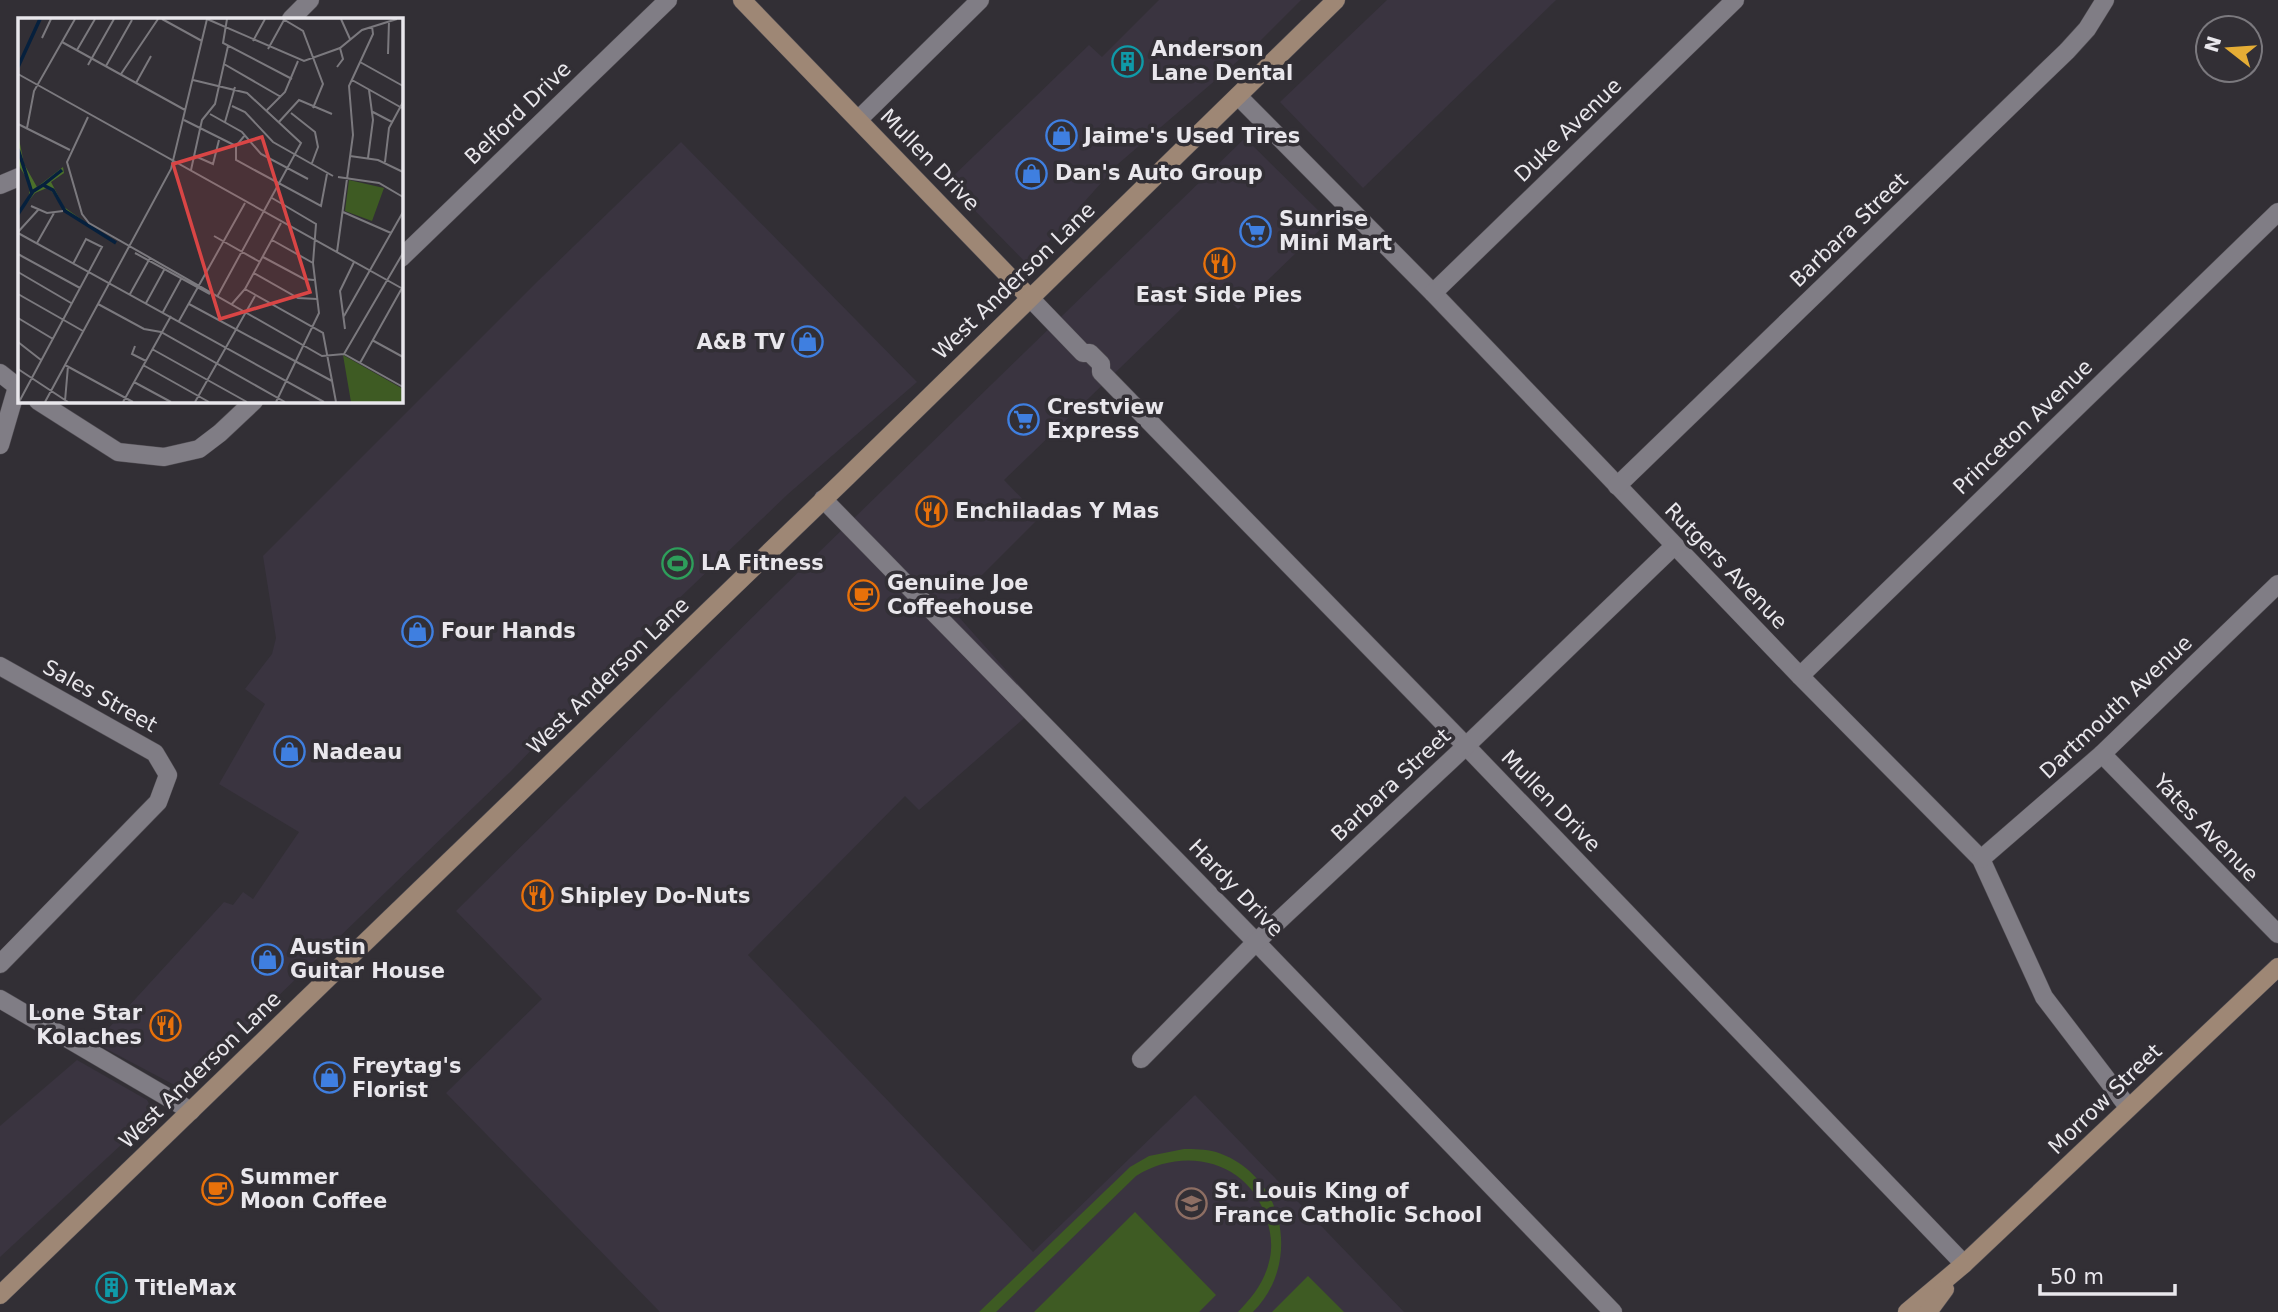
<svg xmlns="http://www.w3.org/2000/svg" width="2278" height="1312" font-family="'DejaVu Sans',sans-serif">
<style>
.built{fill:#3a3440}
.garden{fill:#3e5b23}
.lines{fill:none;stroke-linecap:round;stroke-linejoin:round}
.street-casing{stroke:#504d53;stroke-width:19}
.secondary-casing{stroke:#504d53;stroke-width:19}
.street{stroke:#807d85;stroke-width:18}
.secondary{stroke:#9e8775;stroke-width:18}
.labels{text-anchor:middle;stroke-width:7;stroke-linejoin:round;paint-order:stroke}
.poi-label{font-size:21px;font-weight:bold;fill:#e9e7ec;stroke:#322f35;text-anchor:start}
.street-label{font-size:21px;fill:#e9e7ec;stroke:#322f35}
.inset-river{fill:none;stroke:#06203d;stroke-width:3.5}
.inset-road{fill:none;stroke:#7b797e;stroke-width:2}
.view{fill:#d94545;fill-opacity:0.15;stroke:#d94545;stroke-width:3.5}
.inset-edge{fill:none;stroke:#e9e7ec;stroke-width:3.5}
</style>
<rect width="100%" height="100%" fill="#322f35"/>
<!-- built -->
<g class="built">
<polygon points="1159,0 1301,0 1254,47 1118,164 1028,265 947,182 1089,45 1102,57"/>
<polygon points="1387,0 1556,0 1363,188 1280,102"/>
<polygon points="1245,138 1329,221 1238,309 1210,281 1004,480 1040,517 950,607 1038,706 919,810 905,796 748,955 1033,1252 1195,1095 1404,1312 660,1312 446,1093 542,999 456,911 778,592"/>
<polygon points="681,142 917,382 788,494 667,610 511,771 182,1089 95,1043 224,902 233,905 243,892 253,899 299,832 219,784 265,704 245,689 272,654 276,638 263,556 539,280"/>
<polygon points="77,1060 147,1100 154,1113 149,1119 0,1257 0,1126"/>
</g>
<!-- garden -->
<g class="garden">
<path d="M1184 1149C1194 1149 1205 1149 1216 1152 1284 1174 1303 1262 1253 1312H1238C1252 1297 1264 1283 1269 1262 1273 1248 1271 1233 1267 1220 1250 1161 1185 1145 1136 1176L996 1312H979L1130 1167 1149 1156Z"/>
<polygon points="1135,1212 1216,1295 1199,1312 1034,1312"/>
<polygon points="1308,1276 1344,1312 1272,1312"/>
</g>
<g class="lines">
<defs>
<g id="street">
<polyline points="291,19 310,0"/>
<polyline points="1238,96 1433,293 1800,676 1981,859 2044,997 2128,1107"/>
<polyline points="859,119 980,0"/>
<polyline points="0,185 19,177"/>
<polyline points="401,258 668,0"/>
<polyline points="1433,293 1735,0"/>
<polyline points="1030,298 1083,353 1090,353 1101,364 1101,372 1466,746 1964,1264"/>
<polyline points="0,373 19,388"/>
<polyline points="38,401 118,452 164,457 199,449 220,433 254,401"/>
<polyline points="0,445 17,387"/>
<polyline points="1617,486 2067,51 2087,29 2105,0"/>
<polyline points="823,499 1256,942 1613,1312"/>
<polyline points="0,666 155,753 168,775 158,802 0,964"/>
<polyline points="1800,676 2278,212"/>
<polyline points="2102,754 2278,934"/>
<polyline points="1981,859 2102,754 2278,584"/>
<polyline points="0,999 191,1111"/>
<polyline points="1141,1059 1256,942 1466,746 1674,546"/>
</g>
<g id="secondary">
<polyline points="742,0 1030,298"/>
<polyline points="0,1295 847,477 1336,0"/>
<polyline points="1907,1312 1964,1264 2278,967"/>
<polyline points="1928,1312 1945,1289"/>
</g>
</defs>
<!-- street casing -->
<use href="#street" class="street-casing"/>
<!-- secondary casing -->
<use href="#secondary" class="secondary-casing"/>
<!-- street -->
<use href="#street" class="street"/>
<!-- secondary -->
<use href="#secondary" class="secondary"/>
</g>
<!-- icons -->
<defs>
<symbol id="building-ring" viewBox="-11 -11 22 22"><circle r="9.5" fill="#322f35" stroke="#0f9aa8" stroke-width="1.5"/><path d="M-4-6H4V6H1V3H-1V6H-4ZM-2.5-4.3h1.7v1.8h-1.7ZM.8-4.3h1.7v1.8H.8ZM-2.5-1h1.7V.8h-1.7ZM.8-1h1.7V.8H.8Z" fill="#0f9aa8"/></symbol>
<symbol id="shop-ring" viewBox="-11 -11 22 22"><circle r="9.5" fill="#322f35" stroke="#3f7fe0" stroke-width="1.5"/><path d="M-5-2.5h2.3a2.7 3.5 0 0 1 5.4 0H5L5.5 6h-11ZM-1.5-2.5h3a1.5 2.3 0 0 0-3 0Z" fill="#3f7fe0"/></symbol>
<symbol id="supermarket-ring" viewBox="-11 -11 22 22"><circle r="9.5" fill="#322f35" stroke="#3f7fe0" stroke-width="1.5"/><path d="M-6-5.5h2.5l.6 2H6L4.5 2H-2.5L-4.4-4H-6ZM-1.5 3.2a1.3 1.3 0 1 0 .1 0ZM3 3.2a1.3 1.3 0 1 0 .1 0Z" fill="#3f7fe0"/></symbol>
<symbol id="restaurant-ring" viewBox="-11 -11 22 22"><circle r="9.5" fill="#322f35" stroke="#e8710a" stroke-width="1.5"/><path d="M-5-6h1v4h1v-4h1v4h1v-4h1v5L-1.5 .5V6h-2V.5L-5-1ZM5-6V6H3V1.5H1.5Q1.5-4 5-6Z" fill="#e8710a"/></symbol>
<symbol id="stadium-ring" viewBox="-11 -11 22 22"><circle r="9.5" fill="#322f35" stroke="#2e9e5b" stroke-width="1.5"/><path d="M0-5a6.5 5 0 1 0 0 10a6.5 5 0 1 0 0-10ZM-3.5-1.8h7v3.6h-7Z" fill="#2e9e5b"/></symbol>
<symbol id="cafe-ring" viewBox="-11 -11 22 22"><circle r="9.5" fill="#322f35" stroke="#e8710a" stroke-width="1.5"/><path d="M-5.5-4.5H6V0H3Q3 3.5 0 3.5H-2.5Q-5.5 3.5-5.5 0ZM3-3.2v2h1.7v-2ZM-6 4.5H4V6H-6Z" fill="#e8710a"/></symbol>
<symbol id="school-ring" viewBox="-11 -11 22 22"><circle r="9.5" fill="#322f35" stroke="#8d6e63" stroke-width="1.5"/><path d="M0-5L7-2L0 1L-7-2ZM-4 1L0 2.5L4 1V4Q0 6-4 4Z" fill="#8d6e63"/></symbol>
</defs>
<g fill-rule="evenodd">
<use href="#building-ring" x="1110" y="44" width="35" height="35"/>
<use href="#shop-ring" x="1044" y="118" width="35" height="35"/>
<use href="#shop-ring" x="1014" y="156" width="35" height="35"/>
<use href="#supermarket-ring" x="1238" y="214" width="35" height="35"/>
<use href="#restaurant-ring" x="1202" y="246" width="35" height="35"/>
<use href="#shop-ring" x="790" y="324" width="35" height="35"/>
<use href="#supermarket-ring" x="1006" y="402" width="35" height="35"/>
<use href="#restaurant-ring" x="914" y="494" width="35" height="35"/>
<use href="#stadium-ring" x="660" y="546" width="35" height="35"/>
<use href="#cafe-ring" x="846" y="578" width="35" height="35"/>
<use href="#shop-ring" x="400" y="614" width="35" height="35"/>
<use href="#shop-ring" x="272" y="734" width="35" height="35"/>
<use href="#restaurant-ring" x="520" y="878" width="35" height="35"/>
<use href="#shop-ring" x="250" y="942" width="35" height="35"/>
<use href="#restaurant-ring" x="148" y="1008" width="35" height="35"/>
<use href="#shop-ring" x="312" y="1060" width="35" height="35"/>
<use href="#cafe-ring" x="200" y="1172" width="35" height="35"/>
<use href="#school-ring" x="1174" y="1186" width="35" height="35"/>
<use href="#building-ring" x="94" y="1270" width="35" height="35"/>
</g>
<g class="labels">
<!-- poi labels -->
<g class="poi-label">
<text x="1151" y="56">Anderson<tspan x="1151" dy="24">Lane Dental</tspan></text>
<text x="1084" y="143">Jaime's Used Tires</text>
<text x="1055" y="180">Dan's Auto Group</text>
<text x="1279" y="226">Sunrise<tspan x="1279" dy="24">Mini Mart</tspan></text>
<text x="1219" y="302" text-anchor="middle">East Side Pies</text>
<text x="785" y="349" text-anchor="end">A&amp;B TV</text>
<text x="1047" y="414">Crestview<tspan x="1047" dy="24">Express</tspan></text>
<text x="955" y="518">Enchiladas Y Mas</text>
<text x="701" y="570">LA Fitness</text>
<text x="887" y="590">Genuine Joe<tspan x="887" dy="24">Coffeehouse</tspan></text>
<text x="441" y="638">Four Hands</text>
<text x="312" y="759">Nadeau</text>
<text x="560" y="903">Shipley Do-Nuts</text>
<text x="290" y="954">Austin<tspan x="290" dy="24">Guitar House</tspan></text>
<text x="142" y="1020" text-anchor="end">Lone Star<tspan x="142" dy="24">Kolaches</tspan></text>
<text x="352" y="1073">Freytag's<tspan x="352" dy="24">Florist</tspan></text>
<text x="240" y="1184">Summer<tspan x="240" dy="24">Moon Coffee</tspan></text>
<text x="1214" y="1198">St. Louis King of<tspan x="1214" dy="24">France Catholic School</tspan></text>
<text x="135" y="1295">TitleMax</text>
</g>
<!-- street labels -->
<g class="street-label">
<text transform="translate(518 113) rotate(-44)" y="7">Belford Drive</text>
<text transform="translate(1568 130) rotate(-44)" y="7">Duke Avenue</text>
<text transform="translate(930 160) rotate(46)" y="7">Mullen Drive</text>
<text transform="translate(1849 230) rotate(-44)" y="7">Barbara Street</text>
<text transform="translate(1014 281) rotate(-44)" y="7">West Anderson Lane</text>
<text transform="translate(2023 427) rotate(-44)" y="7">Princeton Avenue</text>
<text transform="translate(1726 566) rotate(46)" y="7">Rutgers Avenue</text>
<text transform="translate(608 676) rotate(-44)" y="7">West Anderson Lane</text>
<text transform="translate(100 696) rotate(29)" y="7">Sales Street</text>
<text transform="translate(2116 707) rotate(-43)" y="7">Dartmouth Avenue</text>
<text transform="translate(1391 785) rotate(-43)" y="7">Barbara Street</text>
<text transform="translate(1551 801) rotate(46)" y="7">Mullen Drive</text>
<text transform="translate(2206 828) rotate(46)" y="7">Yates Avenue</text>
<text transform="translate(1236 888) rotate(46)" y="7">Hardy Drive</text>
<text transform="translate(200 1070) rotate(-44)" y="7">West Anderson Lane</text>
<text transform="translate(2105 1099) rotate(-44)" y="7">Morrow Street</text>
</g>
</g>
<!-- overview -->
<g transform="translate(18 18)">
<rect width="385" height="385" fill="#322f35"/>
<path d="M331 162 366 170 354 203 327 193ZM325 337 385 371V384H333Z" fill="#3e5b23"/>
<path d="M0 116 6 146 19 169 45 149 46 155 33 164 46 189 96 225 47 194 31 169 17 175 9 185 13 167 1 148Z" fill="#4c702a"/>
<path class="inset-river" d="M0 49 22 1M0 131 14 175 0 196M25 167 44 152M14 174 25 167 35 172 47 193 98 225"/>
<path class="inset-road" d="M144 1 184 23M189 1 286 43 322 30 344 12 379 1M209 1 205 25 274 61M265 1 285 13 305 66 295 90M323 1 332 21M24 20 33 1M235 23 247 1M44 24 167 92M250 31 266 2M59 32 77 1M370 36 371 3M342 44 385 68M206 46 263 79M70 47 96 1M88 48 114 2M319 49 325 41 322 30M0 56 385 271M103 56 140 1M175 62 229 75 283 125 199 279M334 62 384 90M118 65 133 38M214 88 227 94 255 124 315 158M249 92 267 74 280 43M353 93 374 104M273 95 297 114 300 129 294 145M192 96 224 114 243 136 290 161M70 99 49 144 64 196 71 205 304 338 326 336 385 369M166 102 218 128M207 104 217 69M260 105 281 82 314 96M0 106 52 132M9 110 16 73 57 1M227 117 218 128V142L303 188 309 156M177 138 195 146 201 122M332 138 360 142 385 154M350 140 355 102 351 72M367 144 371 110 385 84M173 152 184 102 197 86 210 28M320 159 361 165 385 179M254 180 298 206 295 245 301 295 258 384M13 188 29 195 45 193M325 194 373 215M0 214 20 192M0 215 306 384M196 218 242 244M254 222 295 245M19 225 36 195M319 234 335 117 331 68 355 16 354 8M117 235 192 276M0 236 62 270M245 239 286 261 296 262M0 254 53 285M236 255 280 280 299 281M227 271 305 315 318 384M0 276 65 313M112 276 132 240M128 285 146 252M80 286 126 311 143 314 267 384M171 286 314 363M213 287 227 271 263 205M145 294 163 261M326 298 385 194M0 300 35 321M161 303 227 185M327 311 322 273 336 244M354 322 385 339M0 324 23 342M117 328 114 336 128 343M134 331 229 384M326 336 385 235M342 345 384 270M47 347 115 384M125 347 191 384M0 351 50 384M116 364 153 384M47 383 50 348M1 384 84 229 68 221 55 246M27 384 153 151 189 1M105 384 153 298M177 384 237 278"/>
<path class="view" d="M244 119 292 274 202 301 155 146Z"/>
<rect width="385" height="385" class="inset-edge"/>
</g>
<!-- north arrow -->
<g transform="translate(2229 49) rotate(287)"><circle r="33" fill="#322f35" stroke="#7b797e" stroke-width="2"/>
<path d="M0-5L12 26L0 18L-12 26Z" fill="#e5ad35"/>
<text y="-10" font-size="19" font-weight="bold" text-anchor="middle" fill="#e9e7ec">N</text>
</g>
<!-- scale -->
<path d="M2040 1284v10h135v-10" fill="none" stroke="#e9e7ec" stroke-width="3.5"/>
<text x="2050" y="1284" font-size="21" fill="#e9e7ec" stroke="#322f35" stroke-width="5" paint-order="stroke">50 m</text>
</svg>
